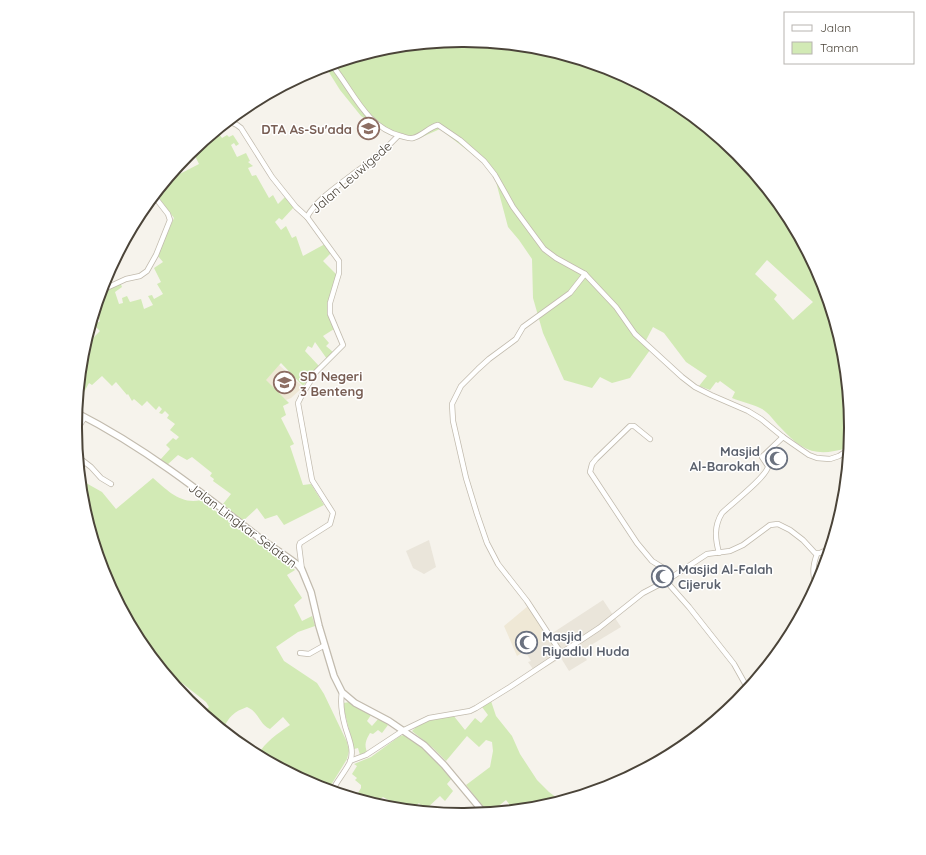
<svg xmlns="http://www.w3.org/2000/svg" width="926" height="855" font-family="Quicksand,sans-serif">
<style>
.residential{fill:#eae5da}
.education{fill:#efe8d6}
.green{fill:#d2eab5;fill-rule:evenodd}
.lines{fill:none;stroke-linecap:round;stroke-linejoin:round}
.minor-casing{stroke:#c2bbae;stroke-width:6}
.tertiary-casing{stroke:#c2bbae;stroke-width:8}
.minor{stroke:#fff;stroke-width:4.5}
.tertiary{stroke:#fff;stroke-width:5.5}
.labels{text-anchor:middle;stroke-width:3;stroke-linejoin:round;paint-order:stroke}
.education-label{font-size:13px;font-weight:bold;fill:#785e54;stroke:#fff;text-anchor:end}
.street-label{font-size:13px;fill:#4b4439;stroke:#fff}
.worship-label{font-size:13px;font-weight:bold;fill:#5b616d;stroke:#fff;text-anchor:start}
.rim{fill:none;stroke:#4b4439;stroke-width:2}
</style>
<rect width="100%" height="100%" fill="#f6f3ec"/>
<!-- residential -->
<g class="residential">
<polygon points="429,540 436,567 424,574 413,568 406,551"/>
<polygon points="603,600 621,627 581,651 587,660 569,671 561,658 536,673 528,662 531,661 525,651"/>
</g>
<!-- education -->
<g class="education">
<polygon points="279,365 303,387 291,398 286,400 265,380"/>
<polygon points="528,606 548,637 517,656 504,626"/>
</g>
<!-- green -->
<g class="green">
<path d="M463 40 539 47 611 70 678 105 737 154 785 212 821 279 843 352 850 428 848 448C815 457 803 452 780 427 774 421 769 413 762 409 753 404 742 402 732 398L735 392 720 381 718 383 716 382 710 390 699 386 707 376 686 362 664 333 653 327 644 344 650 350 630 378 612 383 600 377 592 388 564 380 543 333 533 298 532 259 519 240 508 227 495 178 485 164 440 129 413 141 401 139 388 134 361 116 340 90 325 66 388 47ZM767 260 813 302 793 320 774 299 777 295 755 274Z"/>
<path d="M217 131 222 138 227 135 229 137 233 135 239 144 236 146 234 143 231 145 237 157 246 153 250 161 248 162 253 166 248 168 252 176 256 175 269 198 273 195 278 204 285 197 294 207 282 220 279 218 275 222 281 230 286 226 292 238 296 236 303 256 325 244 331 253 323 261 337 275C330 296 323 308 334 329L323 336 329 343 326 346 333 352 327 359 315 342 312 348 308 346 305 351 319 366 303 386 281 363 266 380 289 403 283 406 286 415 281 418 294 444 290 446 303 485 311 484 324 505 284 525 277 515 265 519 257 508 243 521 223 504 231 494 213 481 214 479 210 476 212 473 192 457 187 460 178 455 167 465 160 460 170 449 166 445 173 438 176 440 179 437 170 430 175 424 167 418 169 415 165 411 162 414 159 413 162 409 159 406 156 410 147 401 142 406 134 399 132 401 128 394 127 395 116 382 112 386 102 376 92 385 89 383 83 394 78 406 83 352 87 341 89 342 100 331 94 325 100 321 95 312 96 308 99 306 98 302 101 293 120 282 122 287 115 292 119 304 123 303 122 298 127 296 130 302 141 299 144 309 153 305 148 296 152 295 154 299 163 294 157 284 161 282 154 268 163 262 157 255 174 218 156 194 166 181 199 164 195 156 194 149Z"/>
<path d="M80 477 86 483 102 492 116 509 153 478C167 490 181 505 201 500L255 541 286 561 295 570 287 575 302 598 294 605 302 621 312 616 315 626 298 632 276 647 284 661 317 683 324 694 347 742 349 751 347 759 328 790 314 785 258 755C265 742 277 734 290 725L283 717 270 729C259 724 259 712 247 707 233 712 229 717 223 729L203 713 209 707 206 702 182 683 171 680 154 659 152 649 147 643 138 638 105 576 83 503Z"/>
<path d="M491 701 496 716 512 736 520 754 537 780 549 792 561 801 538 808 509 811 512 808 506 800 491 812 488 813 466 785 490 767 493 751 492 742 486 740 479 747 467 736 446 761 433 748 412 731C425 718 436 718 453 715L465 730 475 718 481 723 488 715 482 707Z"/>
<path d="M350 702 371 715 367 721 372 726 379 718 388 725 382 733 378 730 373 734 370 733C366 740 364 744 367 752L360 755 358 748 354 749 343 706V703Z"/>
<path d="M404 735C419 739 442 766 452 778L447 784 453 791 445 801 440 796 425 810 419 803 411 810 399 809 394 803 383 797 373 803 355 798 361 788V785L355 780 357 778 352 774 357 766 354 764 371 757 400 736Z"/>
</g>
<g class="lines">
<defs>
<g id="minor">
<path d="M331 64C353 90 365 127 401 136 405 137 409 139 413 138 422 136 429 127 438 125L460 140 484 161 495 175 513 207 544 249 556 258 585 274 616 307 635 334 682 377 695 387 711 395 748 411 761 419 783 437 809 455 817 458 830 459 839 456 848 450"/>
<polyline points="229,121 237,125 241,128 272,177 296,207 307,217"/>
<polyline points="102,290 126,279 140,276 147,271 156,255 170,220 168,214 154,196"/>
<polyline points="76,431 85,417"/>
<polyline points="650,439 634,426 630,426 596,459 592,464 590,472 637,543 652,561 665,569 671,578"/>
<polyline points="78,457 91,467 101,478 111,484"/>
<path d="M719 553C715 538 714 526 722 513 731 504 768 476 768 466L762 457 783 437"/>
<path d="M302 570 299 546 300 543 330 524 333 513 312 480 298 403 303 393 316 372 343 345 330 314V303L339 273V261L307 217C316 200 338 186 353 174 369 163 385 150 398 136"/>
<polyline points="666,581 689,607 734,664 748,689"/>
<path d="M816 585C812 573 813 565 817 554"/>
<polyline points="300,653 309,654 325,645"/>
<polyline points="561,653 527,601 498,564 487,543 477,514 466,478 453,421 452,404 461,386 478,369 489,359 516,339 523,327 570,293 585,274"/>
<polyline points="350,761 366,755 404,730 429,718 470,711 476,708 510,687 599,628 643,593 666,581 707,554 730,551 743,545 770,525 778,524 790,530 803,540 815,553 820,553 829,549"/>
<path d="M332 791C337 781 345 772 350 762 355 750 348 737 345 726 342 715 340 703 342 692"/>
</g>
<path id="tertiary" d="M77 413C142 446 200 491 257 536 271 547 286 555 299 566L302 570 311 592 319 626 334 676 342 692 355 703 389 721 424 745 444 765 484 813"/>
</defs>
<!-- minor casing -->
<use href="#minor" class="minor-casing"/>
<!-- tertiary casing -->
<use href="#tertiary" class="tertiary-casing"/>
<!-- minor -->
<use href="#minor" class="minor"/>
<!-- tertiary -->
<use href="#tertiary" class="tertiary"/>
</g>
<!-- icons -->
<defs>
<symbol id="school-ring" viewBox="-11 -11 22 22"><circle r="9.5" fill="#fff" stroke="#8d6e63" stroke-width="1.5"/><path d="M0-5L7-2L0 1L-7-2ZM-4 1L0 2.5L4 1V4Q0 6-4 4Z" fill="#8d6e63"/></symbol>
<symbol id="mosque-ring" viewBox="-11 -11 22 22"><circle r="9.5" fill="#fff" stroke="#6b7280" stroke-width="1.5"/><path d="M3.5-4.9A6 6 0 1 0 3.5 4.9A5 5 0 1 1 3.5-4.9Z" fill="#6b7280"/></symbol>
</defs>
<g fill-rule="evenodd">
<use href="#school-ring" x="356" y="116" width="25" height="25"/>
<use href="#school-ring" x="272" y="370" width="25" height="25"/>
<use href="#mosque-ring" x="764" y="446" width="25" height="25"/>
<use href="#mosque-ring" x="650" y="564" width="25" height="25"/>
<use href="#mosque-ring" x="514" y="630" width="25" height="25"/>
</g>
<g class="labels">
<!-- education labels -->
<g class="education-label">
<text x="352" y="134">DTA As-Su'ada</text>
<text x="300" y="381" text-anchor="start">SD Negeri<tspan x="300" dy="15">3 Benteng</tspan></text>
</g>
<!-- street labels -->
<g class="street-label">
<text transform="translate(351 177) rotate(-41)" y="5">Jalan Leuwigede</text>
<text transform="translate(243 525) rotate(37)" y="5">Jalan Lingkar Selatan</text>
</g>
<!-- worship labels -->
<g class="worship-label">
<text x="760" y="456" text-anchor="end">Masjid<tspan x="760" dy="15">Al-Barokah</tspan></text>
<text x="678" y="574">Masjid Al-Falah<tspan x="678" dy="15">Cijeruk</tspan></text>
<text x="542" y="641">Masjid<tspan x="542" dy="15">Riyadlul Huda</tspan></text>
</g>
</g>
<!-- crop -->
<path d="M0 0H926V855H0ZM462 47H464A380 380 0 0 1 844 427V428A380 380 0 0 1 464 808H462A380 380 0 0 1 82 428V427A380 380 0 0 1 462 47Z" fill="#fff" fill-rule="evenodd"/>
<path class="rim" d="M462 47H464A380 380 0 0 1 844 427V428A380 380 0 0 1 464 808H462A380 380 0 0 1 82 428V427A380 380 0 0 1 462 47Z"/>
<!-- legend -->
<rect x="784" y="12" width="130" height="52" fill="#ffffff" stroke="#b7b4b0"/>
<rect x="792" y="25" width="20" height="6" fill="#ffffff" stroke="#b7b4b0"/>
<text x="820" y="32" font-size="12" fill="#4b4439">Jalan</text>
<rect x="792" y="42" width="20" height="12" fill="#d2eab5" stroke="#b7b4b0"/>
<text x="820" y="52" font-size="12" fill="#4b4439">Taman</text>
</svg>
